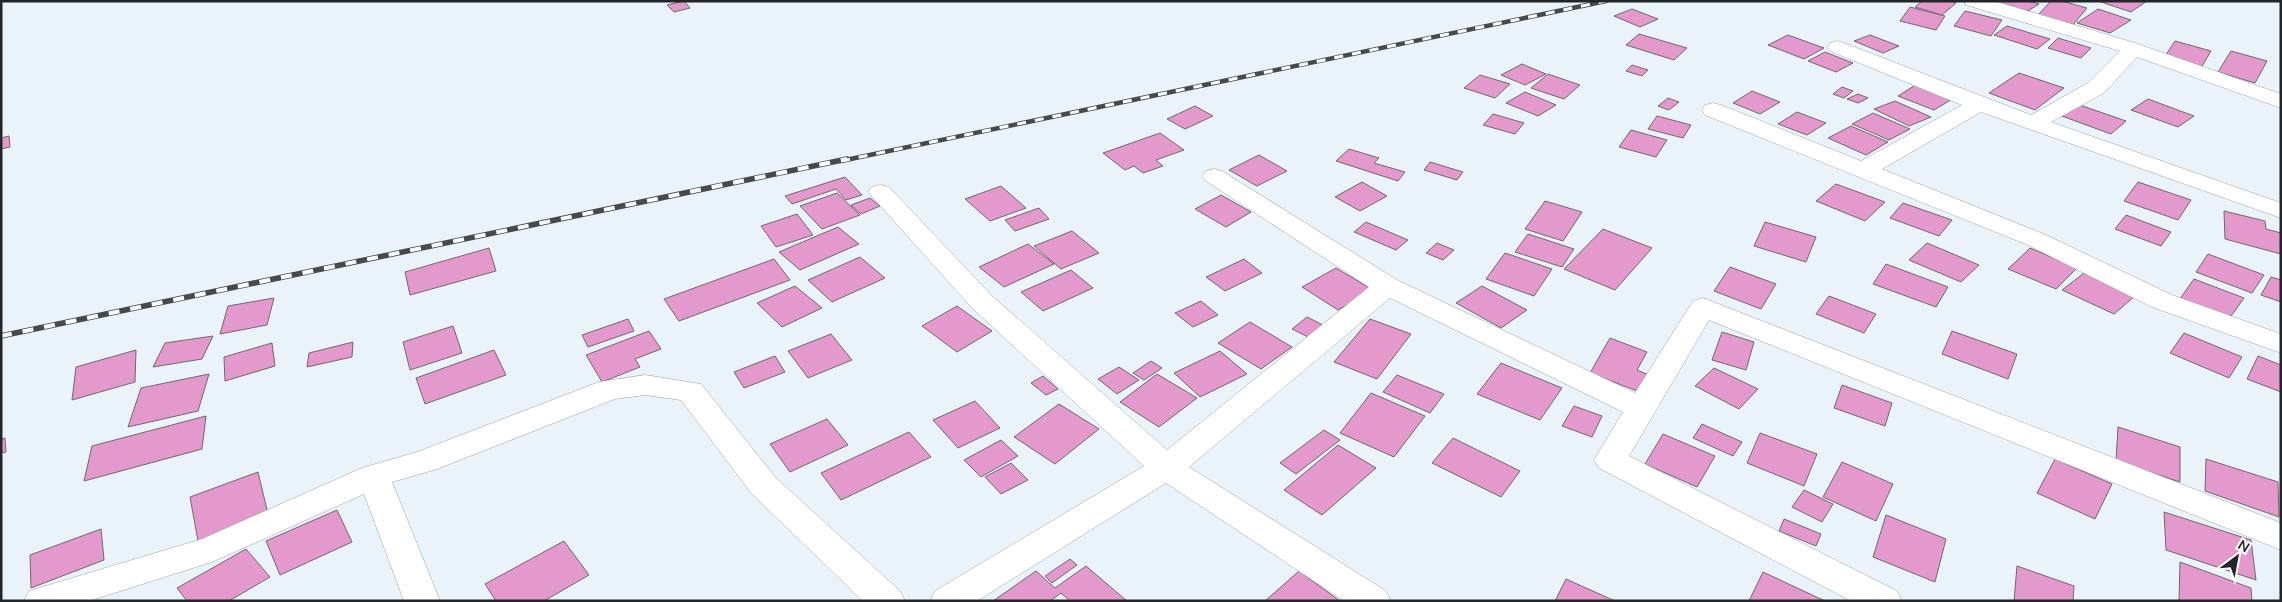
<svg xmlns="http://www.w3.org/2000/svg" width="2282" height="602" font-family="'Nunito Sans',sans-serif">
<style>
.building{fill:#e499cc;stroke:#71686e}
.lines{fill:none;stroke-linecap:round;stroke-linejoin:round}
.street-casing{stroke:#9ba3a9;stroke-width:1}
.street{fill:#fff;fill-rule:evenodd}
.rail-far1-casing{stroke:#464a4d;stroke-width:4.5}
.rail-casing{stroke:#464a4d;stroke-width:5.5}
.rail-far1{stroke:#fefffe;stroke-width:3;stroke-dasharray:9;stroke-linecap:butt}
.rail{stroke:#fefffe;stroke-width:4;stroke-dasharray:11;stroke-linecap:butt}
</style>
<rect width="100%" height="100%" fill="#eaf3f9"/>
<!-- building -->
<g class="building">
<polygon points="684,1 690,8 674,12 667,5"/>
<polygon points="1922,1 1951,1 1956,3 1942,15 1915,7"/>
<polygon points="1984,1 2028,1 2039,4 2023,14"/>
<polygon points="2051,1 2062,1 2087,8 2073,25 2038,15"/>
<polygon points="2098,1 2147,1 2131,12"/>
<polygon points="1910,7 1945,16 1936,30 1900,21"/>
<polygon points="1632,9 1658,19 1640,27 1614,16"/>
<polygon points="2098,9 2131,20 2110,33 2077,23"/>
<polygon points="1965,11 2002,20 1991,36 1954,26"/>
<polygon points="2007,26 2050,39 2037,49 1994,35"/>
<polygon points="1639,34 1687,48 1674,60 1626,45"/>
<polygon points="1788,35 1824,48 1804,59 1768,45"/>
<polygon points="1870,35 1899,46 1883,53 1854,41"/>
<polygon points="2058,38 2091,48 2081,58 2048,48"/>
<polygon points="2175,41 2211,51 2201,68 2164,58"/>
<polygon points="2231,51 2267,61 2255,83 2218,72"/>
<polygon points="1825,52 1853,63 1836,72 1808,61"/>
<polygon points="1522,64 1546,74 1525,85 1501,75"/>
<polygon points="1632,65 1648,70 1642,76 1626,71"/>
<polygon points="2019,73 2064,88 2035,110 1989,93"/>
<polygon points="1548,74 1580,85 1564,99 1531,88"/>
<polygon points="1480,75 1510,84 1495,98 1464,88"/>
<polygon points="1917,84 1954,98 1934,110 1898,96"/>
<polygon points="1842,87 1853,91 1844,98 1833,94"/>
<polygon points="1752,91 1780,102 1760,114 1733,103"/>
<polygon points="1525,92 1556,105 1538,116 1506,103"/>
<polygon points="1858,94 1868,98 1858,103 1847,99"/>
<polygon points="1668,98 1679,102 1669,110 1658,106"/>
<polygon points="2148,99 2194,116 2178,127 2131,110"/>
<polygon points="1895,101 1931,117 1909,126 1874,109"/>
<polygon points="2074,103 2126,121 2111,134 2059,115"/>
<polygon points="1195,106 1213,116 1185,129 1167,119"/>
<polygon points="1797,112 1826,123 1807,135 1778,124"/>
<polygon points="1873,113 1910,129 1889,140 1852,124"/>
<polygon points="1493,114 1524,123 1515,134 1483,125"/>
<polygon points="1657,116 1691,125 1683,138 1648,129"/>
<polygon points="1851,126 1888,142 1866,155 1828,138"/>
<polygon points="1631,130 1667,140 1656,157 1619,147"/>
<polygon points="1160,133 1184,150 1156,160 1163,166 1143,173 1134,166 1125,170 1103,153"/>
<polygon points="9,136 10,147 1,149 1,138"/>
<polygon points="1349,149 1379,158 1374,163 1405,172 1398,181 1336,161"/>
<polygon points="1259,155 1287,171 1257,186 1229,170"/>
<polygon points="1430,162 1463,172 1457,180 1424,170"/>
<polygon points="845,177 862,195 846,200 836,189 792,204 785,196"/>
<polygon points="1362,182 1387,196 1360,211 1335,197"/>
<polygon points="2138,182 2191,200 2178,220 2124,201"/>
<polygon points="1836,184 1885,202 1865,221 1816,201"/>
<polygon points="1001,186 1026,208 990,221 965,199"/>
<polygon points="837,193 860,215 822,229 800,206"/>
<polygon points="1221,195 1251,212 1226,227 1195,209"/>
<polygon points="870,198 880,206 861,214 851,205"/>
<polygon points="1545,201 1582,212 1563,241 1525,229"/>
<polygon points="1903,203 1952,220 1939,236 1890,218"/>
<polygon points="1039,208 1049,219 1015,231 1005,220"/>
<polygon points="2224,211 2265,221 2266,229 2281,233 2281,254 2225,239"/>
<polygon points="797,214 813,235 776,247 761,226"/>
<polygon points="2126,215 2171,232 2161,246 2115,229"/>
<polygon points="1366,222 1408,240 1396,250 1354,232"/>
<polygon points="1765,222 1816,237 1806,262 1754,246"/>
<polygon points="838,227 859,244 800,270 779,252"/>
<polygon points="1603,229 1652,248 1615,290 1564,269"/>
<polygon points="1072,231 1099,253 1061,269 1034,246"/>
<polygon points="1528,234 1574,249 1562,267 1515,252"/>
<polygon points="1437,243 1454,250 1443,260 1426,253"/>
<polygon points="1927,243 1979,265 1961,282 1909,260"/>
<polygon points="1028,244 1054,264 1004,287 979,267"/>
<polygon points="489,248 496,271 410,295 405,272"/>
<polygon points="2030,248 2077,268 2056,289 2008,269"/>
<polygon points="1505,253 1552,269 1534,296 1486,279"/>
<polygon points="2208,254 2264,275 2252,293 2196,272"/>
<polygon points="860,257 885,278 832,302 808,280"/>
<polygon points="774,259 790,280 679,321 664,299"/>
<polygon points="1244,259 1262,273 1225,291 1206,277"/>
<polygon points="1886,264 1948,287 1936,307 1873,284"/>
<polygon points="1730,267 1776,284 1761,309 1714,291"/>
<polygon points="1336,268 1373,290 1338,310 1302,287"/>
<polygon points="1071,270 1093,288 1043,311 1021,292"/>
<polygon points="2084,273 2135,296 2114,314 2062,290"/>
<polygon points="2271,277 2281,280 2281,302 2261,295"/>
<polygon points="2194,279 2244,298 2229,319 2179,300"/>
<polygon points="795,286 822,308 782,327 757,303"/>
<polygon points="1482,286 1527,310 1501,328 1456,303"/>
<polygon points="1829,296 1876,314 1864,333 1816,314"/>
<polygon points="274,298 267,325 220,334 228,306"/>
<polygon points="1201,301 1218,315 1193,327 1175,313"/>
<polygon points="957,306 992,331 957,352 922,326"/>
<polygon points="1307,317 1325,326 1310,338 1292,329"/>
<polygon points="628,319 634,331 588,347 582,335"/>
<polygon points="1370,319 1411,334 1377,379 1334,362"/>
<polygon points="1250,322 1292,347 1261,369 1218,343"/>
<polygon points="453,326 462,353 410,370 403,342"/>
<polygon points="649,331 661,349 635,359 640,367 602,382 586,355"/>
<polygon points="1952,331 2017,354 2008,379 1942,354"/>
<polygon points="1722,332 1754,342 1746,370 1712,360"/>
<polygon points="2184,333 2242,357 2229,378 2170,353"/>
<polygon points="831,334 852,360 808,378 788,351"/>
<polygon points="213,336 202,359 153,367 165,343"/>
<polygon points="1610,338 1647,352 1637,370 1649,375 1640,392 1590,373"/>
<polygon points="353,342 352,357 307,367 309,353"/>
<polygon points="272,343 275,366 225,381 224,357"/>
<polygon points="136,350 135,382 72,400 76,367"/>
<polygon points="494,350 506,375 425,404 416,378"/>
<polygon points="1220,351 1247,374 1200,397 1174,373"/>
<polygon points="775,356 785,372 744,388 734,372"/>
<polygon points="2258,356 2281,365 2281,392 2247,379"/>
<polygon points="1151,361 1162,368 1144,380 1133,373"/>
<polygon points="1501,363 1562,388 1540,420 1477,394"/>
<polygon points="1119,367 1139,380 1117,394 1098,379"/>
<polygon points="1714,368 1758,389 1739,409 1695,386"/>
<polygon points="209,374 198,411 128,427 141,388"/>
<polygon points="1157,374 1197,398 1159,427 1120,402"/>
<polygon points="1397,375 1444,394 1430,413 1383,392"/>
<polygon points="1043,376 1058,389 1046,395 1031,383"/>
<polygon points="1842,385 1892,403 1885,426 1834,408"/>
<polygon points="1371,393 1425,416 1394,457 1340,433"/>
<polygon points="975,401 1000,428 958,448 933,420"/>
<polygon points="1059,404 1099,429 1055,464 1014,437"/>
<polygon points="1574,406 1602,416 1592,437 1562,426"/>
<polygon points="206,416 202,449 84,481 92,446"/>
<polygon points="827,419 848,445 790,472 770,444"/>
<polygon points="1702,424 1742,442 1733,456 1693,438"/>
<polygon points="2118,427 2180,447 2180,482 2116,461"/>
<polygon points="1324,430 1340,440 1296,474 1280,463"/>
<polygon points="909,432 931,457 841,500 821,473"/>
<polygon points="1760,433 1817,454 1804,486 1747,463"/>
<polygon points="1663,434 1715,456 1697,487 1645,464"/>
<polygon points="5,438 6,452 1,453 1,439"/>
<polygon points="1453,438 1520,471 1501,497 1432,463"/>
<polygon points="1001,440 1018,456 981,477 964,460"/>
<polygon points="1338,445 1376,468 1322,515 1284,490"/>
<polygon points="2055,459 2112,484 2095,519 2037,493"/>
<polygon points="2206,459 2278,482 2279,517 2205,491"/>
<polygon points="1842,462 1893,484 1876,521 1823,497"/>
<polygon points="1011,463 1028,480 1001,494 985,477"/>
<polygon points="258,472 268,514 198,541 190,497"/>
<polygon points="1804,490 1833,504 1822,522 1792,507"/>
<polygon points="337,510 352,542 280,575 266,541"/>
<polygon points="2164,512 2251,540 2256,580 2166,550"/>
<polygon points="1886,515 1946,539 1935,582 1873,557"/>
<polygon points="1784,519 1821,534 1816,546 1779,531"/>
<polygon points="101,529 104,560 31,588 30,555"/>
<polygon points="564,541 589,575 544,601 496,601 485,584"/>
<polygon points="246,549 270,577 229,601 187,601 177,588"/>
<polygon points="1070,559 1077,565 1052,583 1045,576"/>
<polygon points="2180,562 2251,588 2252,601 2179,601"/>
<polygon points="1086,566 1127,601 1070,601 1061,593 1050,601 993,601 1036,571 1055,588"/>
<polygon points="2017,566 2074,586 2073,601 2014,601"/>
<polygon points="1299,571 1340,601 1265,601"/>
<polygon points="1763,572 1825,601 1749,601"/>
<polygon points="1566,579 1615,601 1555,601"/>
</g>
<g class="lines">
<defs>
<g id="street">
<polygon points="1964,1 1994,1 2135,43 2281,94 2281,108 2137,57 2104,93 2051,122 2281,203 2281,218 1981,112 1882,169 2046,235 2172,295 2281,334 2281,353 2152,307 2028,245 1705,115 1702,110 1705,105 1713,103 1721,105 1861,161 1962,105 1830,51 1827,47 1830,43 1837,41 1844,43 2031,115 2088,83 2120,51 1966,5"/>
<polygon points="1214,169 1222,171 1397,280 1635,393 1693,301 1703,298 2281,523 2281,550 1709,320 1629,456 1897,591 1902,601 1851,601 1599,468 1594,460 1623,412 1390,298 1189,467 1386,591 1391,601 1344,601 1166,483 977,601 930,601 935,591 1144,466 972,308 868,192 871,187 880,185 889,187 992,296 1167,450 1369,287 1206,181 1202,176 1206,171"/>
<polygon points="645,375 701,384 776,478 900,591 905,601 863,601 752,494 681,400 645,395 615,399 437,469 392,482 440,601 404,601 364,494 212,562 89,601 24,601 29,591 202,539 362,468 417,452 599,382"/>
</g>
</defs>
<!-- street casing -->
<use href="#street" class="street-casing"/>
<!-- street -->
<use href="#street" class="street"/>
<defs>
<polyline id="rail-far1" points="841,161 1606,1"/>
<polyline id="rail" points="1,336 847,159"/>
</defs>
<!-- rail-far1 casing -->
<use href="#rail-far1" class="rail-far1-casing"/>
<!-- rail casing -->
<use href="#rail" class="rail-casing"/>
<!-- rail-far1 -->
<use href="#rail-far1" class="rail-far1"/>
<!-- rail -->
<use href="#rail" class="rail"/>
</g>
<!-- border -->
<rect width="2282" height="602" fill="none" stroke="#232629" stroke-width="5"/>
<!-- north arrow -->
<g transform="translate(2237 557) rotate(32)" stroke="#fefffe" stroke-width="4" paint-order="stroke">
<path d="M0-4L9 19L0 12L-9 19Z" fill="#232629"/>
<text y="-8" font-size="14" font-weight="bold" text-anchor="middle" fill="#232629">N</text>
</g>
</svg>
